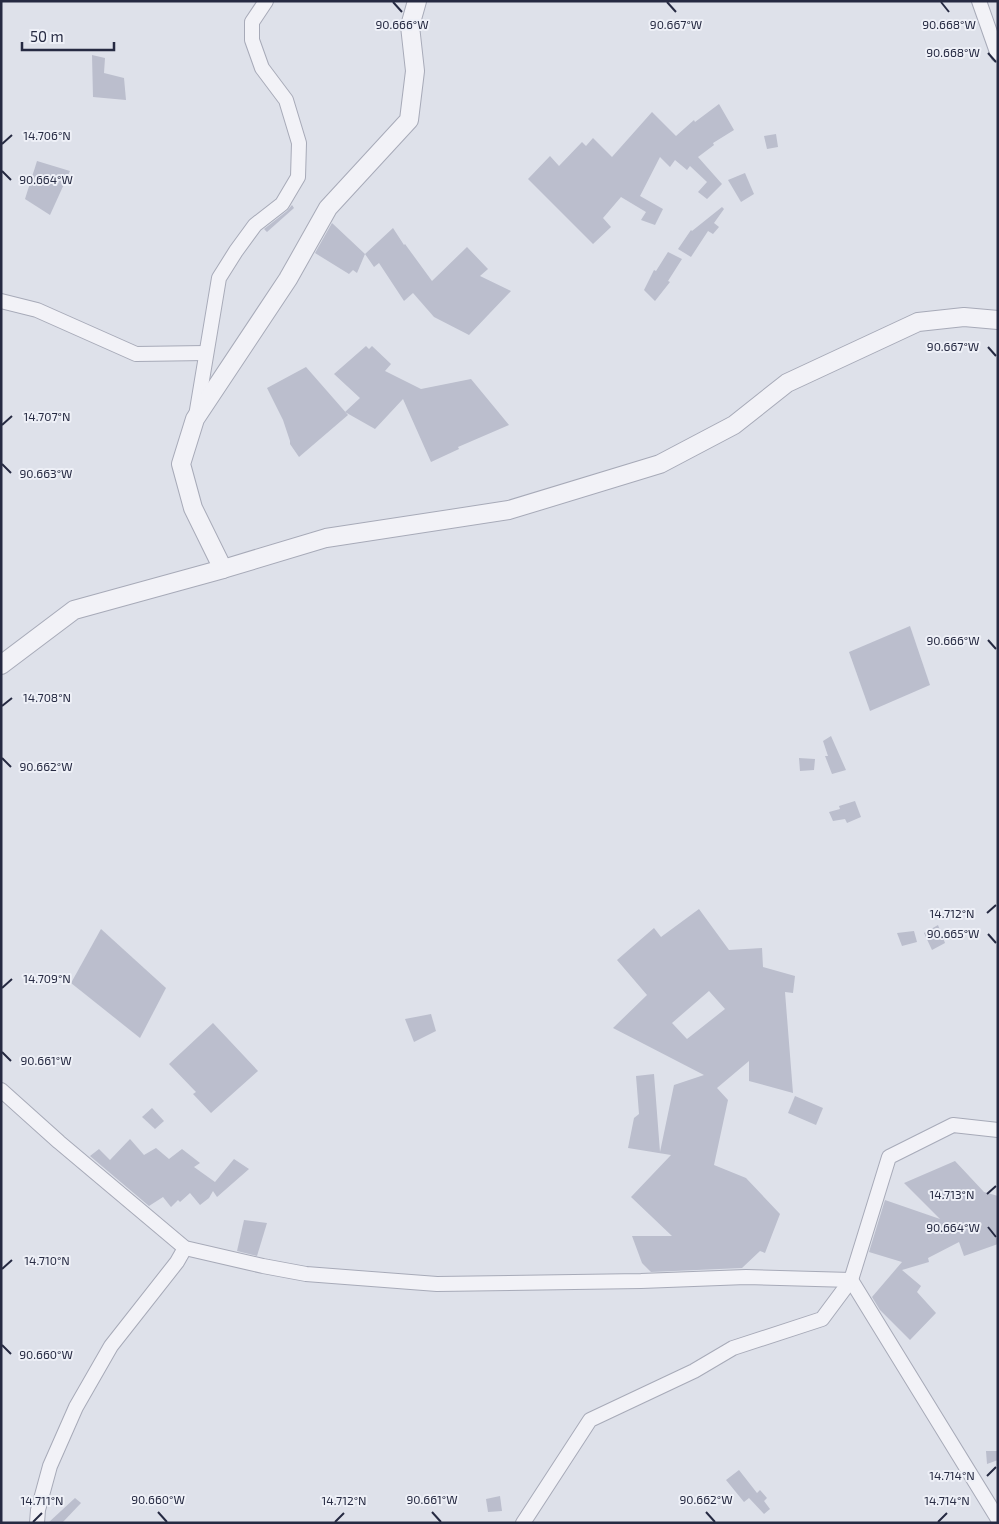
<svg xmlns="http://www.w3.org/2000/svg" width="999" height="1524" font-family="'Exo 2',sans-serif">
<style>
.building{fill:#bbbecd;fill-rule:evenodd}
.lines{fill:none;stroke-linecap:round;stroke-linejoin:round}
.minor-casing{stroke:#a7aab8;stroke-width:16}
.tertiary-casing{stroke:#a7aab8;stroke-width:20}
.minor{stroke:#f2f2f7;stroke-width:14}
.tertiary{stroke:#f2f2f7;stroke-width:18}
.ticks{fill:none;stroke:#262a42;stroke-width:2}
.ticks-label{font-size:12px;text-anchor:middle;fill:#262a42;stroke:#eef0f7;stroke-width:4;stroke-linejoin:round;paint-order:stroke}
</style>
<rect width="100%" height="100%" fill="#dee1ea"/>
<!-- building -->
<g class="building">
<polygon points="92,55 105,58 104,73 124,78 126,100 93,97"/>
<polygon points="719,104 734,130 713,143 714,145 698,157 722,184 707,199 698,192 707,182 690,166 687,170 675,160 670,167 660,157 640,196 663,209 655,225 641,220 646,212 621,197 603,218 611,227 593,244 528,179 550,156 559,166 582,142 586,146 593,138 612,157 652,112 676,136 694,120 695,122"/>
<polygon points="776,134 778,147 767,149 764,136"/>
<polygon points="37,161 70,171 50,215 25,199"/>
<polygon points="745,173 754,194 741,202 728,180"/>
<polygon points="292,205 294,208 267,232 264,229 287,211"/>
<polygon points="722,207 724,209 714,223 719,227 713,234 708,231 691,257 678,249 691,230 692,231"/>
<polygon points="332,223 365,254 357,273 353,270 349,274 315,253"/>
<polygon points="393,228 404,245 405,244 432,281 467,247 488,269 480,276 511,291 469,335 434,317 413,293 404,301 379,263 374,267 365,254"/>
<polygon points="668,252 682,259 668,281 670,282 655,301 644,290 654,270 656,271"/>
<polygon points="366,346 369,349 372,346 391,364 385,371 421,389 471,379 509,425 458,447 459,449 431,462 403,399 375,429 345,412 360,398 334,374"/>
<polygon points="306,367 348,415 299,457 290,444 290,441 283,420 267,388"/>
<polygon points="910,626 930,685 870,711 849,652"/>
<polygon points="831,736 846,770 832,774 825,756 828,756 823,741"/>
<polygon points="799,758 815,759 814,770 800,771"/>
<polygon points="855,801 861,817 847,823 845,819 833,821 829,812 840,809 839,806"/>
<path d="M699 909 729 950 762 948 763 967 795 976 793 993 785 992 793 1093 749 1081V1061L717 1088 728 1100 714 1165 746 1178 780 1214 765 1253 760 1251 742 1268 651 1272 642 1263 632 1236H672L631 1197 671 1155 628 1148 634 1118 639 1114 636 1076 654 1074 660 1152 674 1085 704 1075 613 1028 647 995 617 960 654 928 661 937ZM709 991 725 1009 687 1039 672 1023Z"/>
<polygon points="938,925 945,943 932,950 924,933"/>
<polygon points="101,929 166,988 140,1038 71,983"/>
<polygon points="914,931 917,942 902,946 897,933"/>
<polygon points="431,1014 436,1031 414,1042 405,1019"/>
<polygon points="213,1023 258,1071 211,1113 193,1094 196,1092 169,1064"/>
<polygon points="795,1096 823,1108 816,1125 788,1113"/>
<polygon points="152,1108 164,1121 155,1129 142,1117"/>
<polygon points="130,1139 144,1155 156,1148 169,1159 182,1149 200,1163 194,1167 215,1182 234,1159 249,1169 217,1197 213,1191 209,1198 200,1205 190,1193 180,1202 178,1200 171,1207 163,1197 149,1206 90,1156 99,1149 110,1160"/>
<polygon points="955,1161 984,1192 998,1196 998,1244 964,1256 959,1242 928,1258 929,1262 902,1270 921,1286 917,1292 936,1313 910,1340 880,1310 872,1297 902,1262 869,1252 885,1200 940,1219 904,1183"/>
<polygon points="244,1220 267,1223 257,1256 237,1251"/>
<polygon points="986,1451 998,1451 998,1460 987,1464"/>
<polygon points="739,1470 757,1493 760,1490 767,1498 764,1501 770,1509 764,1514 749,1498 744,1502 726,1480"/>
<polygon points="500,1496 502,1511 488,1512 486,1499"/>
<polygon points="75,1498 81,1503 62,1523 48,1523"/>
</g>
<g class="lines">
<defs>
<g id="minor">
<polyline points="979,1 998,55"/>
<polyline points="1,301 37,310 136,354 206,353"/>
<polyline points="196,416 219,278 236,251 255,225 282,204 298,177 299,143 286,100 262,68 252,40 252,22 266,1"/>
<polyline points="1,1090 59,1142 185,1248 263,1266 306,1274 437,1284 641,1281 746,1277 851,1280 998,1519"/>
<polyline points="37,1523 38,1510 50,1466 76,1407 111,1346 177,1262 185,1248"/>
<polyline points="523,1523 590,1420 694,1371 733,1348 822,1319 851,1280 889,1157 953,1125 998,1130"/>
</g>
<g id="tertiary">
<polyline points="223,569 193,508 181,464 195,419 288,279 328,208 409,120 415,71 410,26 417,1"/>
<polyline points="1,665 74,610 223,569 326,538 509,510 660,464 734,425 787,383 918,322 964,317 998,320"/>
</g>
</defs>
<!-- minor casing -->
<use href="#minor" class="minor-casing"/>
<!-- tertiary casing -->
<use href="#tertiary" class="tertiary-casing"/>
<!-- minor -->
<use href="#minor" class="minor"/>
<!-- tertiary -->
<use href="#tertiary" class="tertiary"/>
</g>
<!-- ticks -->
<path class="ticks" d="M393 2 402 12M667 2 676 12M941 2 949 12M988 53 996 62M2 144 12 135M2 171 11 180M988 347 996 356M2 425 12 416M2 464 11 473M988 640 996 649M2 706 12 698M2 758 11 767M987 913 996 905M988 934 996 943M2 988 12 979M2 1052 11 1061M987 1194 996 1186M988 1227 996 1237M2 1269 12 1260M2 1345 11 1354M987 1476 996 1467M158 1512 167 1522M432 1512 441 1522M706 1512 715 1522M33 1522 42 1513M335 1522 344 1513M938 1522 947 1513"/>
<g class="ticks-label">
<text x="402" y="29">90.666°W</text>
<text x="676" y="29">90.667°W</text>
<text x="949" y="29">90.668°W</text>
<text x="953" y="57">90.668°W</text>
<text x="47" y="140">14.706°N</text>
<text x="46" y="184">90.664°W</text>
<text x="953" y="351">90.667°W</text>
<text x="47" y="421">14.707°N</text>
<text x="46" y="478">90.663°W</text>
<text x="953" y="645">90.666°W</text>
<text x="47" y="702">14.708°N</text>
<text x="46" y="771">90.662°W</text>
<text x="952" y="918">14.712°N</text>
<text x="953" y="938">90.665°W</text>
<text x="47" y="983">14.709°N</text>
<text x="46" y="1065">90.661°W</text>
<text x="952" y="1199">14.713°N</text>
<text x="953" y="1232">90.664°W</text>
<text x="47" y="1265">14.710°N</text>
<text x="46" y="1359">90.660°W</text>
<text x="952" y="1480">14.714°N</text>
<text x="158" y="1504">90.660°W</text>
<text x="432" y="1504">90.661°W</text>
<text x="706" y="1504">90.662°W</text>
<text x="42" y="1505">14.711°N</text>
<text x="344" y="1505">14.712°N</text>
<text x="947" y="1505">14.714°N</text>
</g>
<!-- border -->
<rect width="999" height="1524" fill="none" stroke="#262a42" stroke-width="5"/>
<!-- scale -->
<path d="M22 42v8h92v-8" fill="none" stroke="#262a42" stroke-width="2.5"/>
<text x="30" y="42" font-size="15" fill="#262a42" stroke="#eef0f7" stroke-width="4" paint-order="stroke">50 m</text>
</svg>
